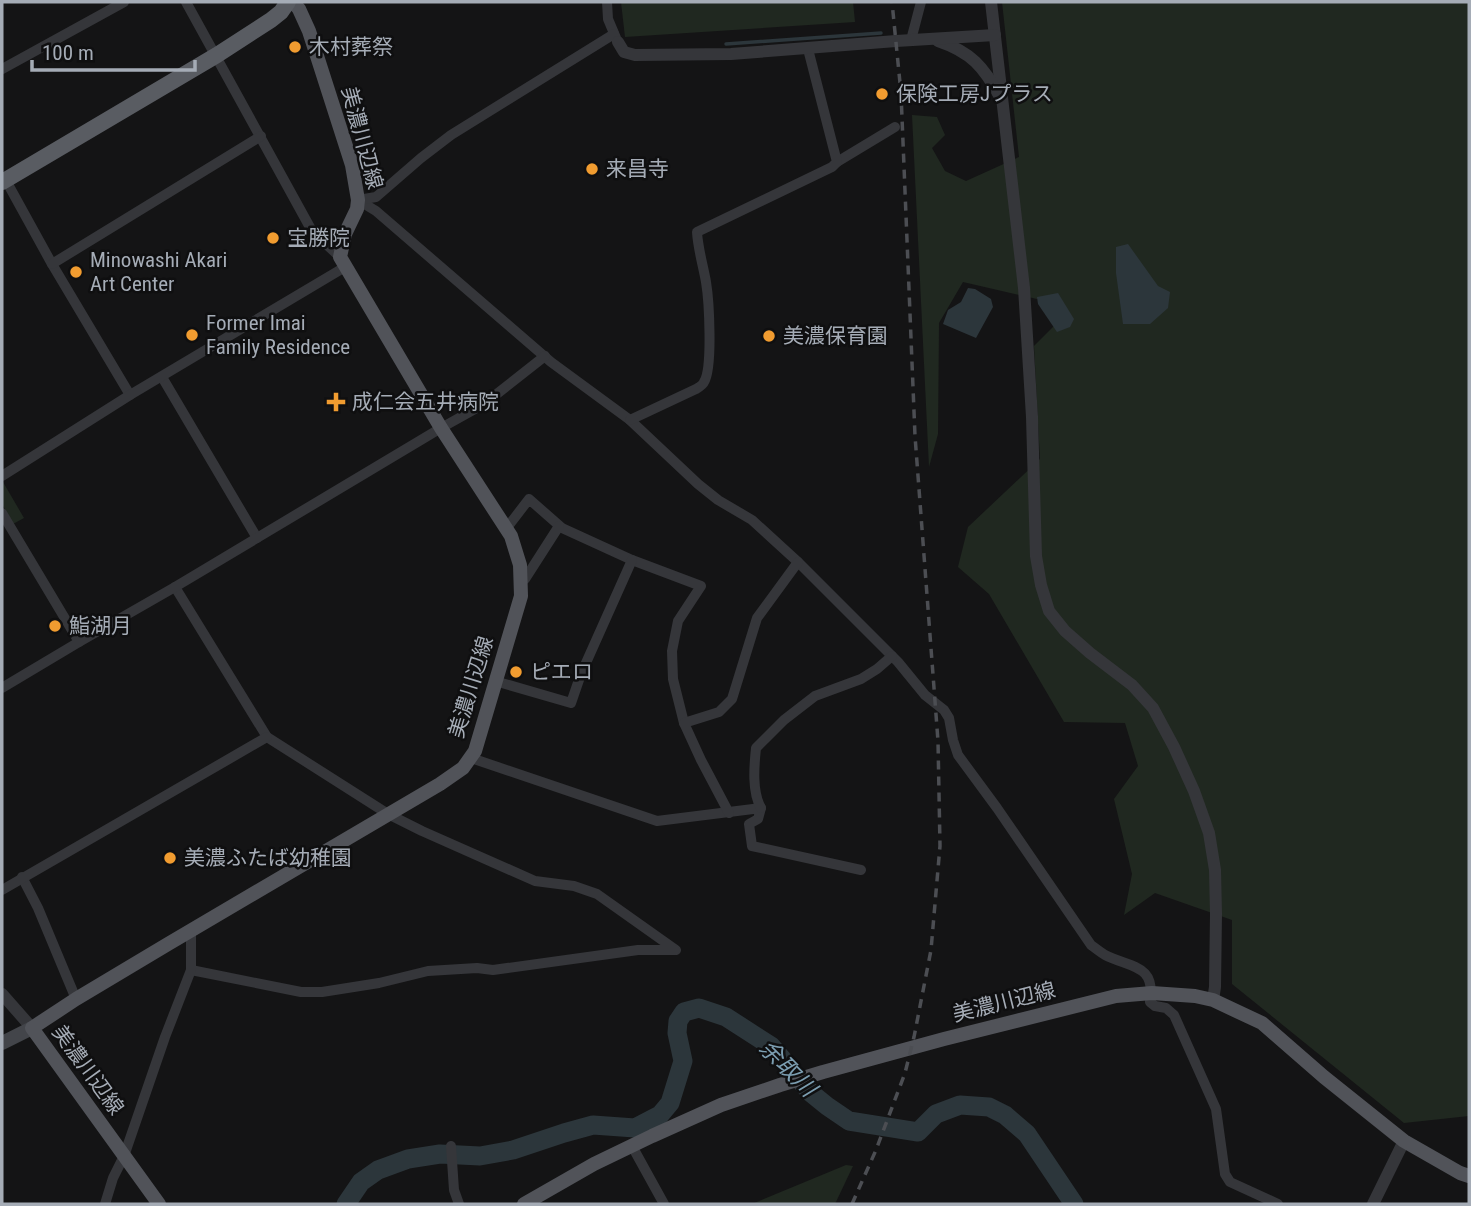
<svg xmlns="http://www.w3.org/2000/svg" width="1471" height="1206" font-family="'Roboto Condensed','Noto Sans JP',sans-serif">
<style>
.green{fill:#202820}
.water{fill:#2c363b}
.lines{fill:none;stroke-linecap:round;stroke-linejoin:round}
.stream{stroke:#2c363b;stroke-width:3.5}
.river{stroke:#2c363b;stroke-width:19}
.minor{stroke:#35363a;stroke-width:10}
.tertiary{stroke:#35363a;stroke-width:12}
.secondary{stroke:#43454a;stroke-width:14}
.primary{stroke:#515359;stroke-width:14}
.trunk{stroke:#595c62;stroke-width:16}
.rail{stroke:#4c4e53;stroke-width:3.5;stroke-dasharray:9 7;stroke-linecap:butt}
.poi-dot{fill:#f19c30;stroke:#0f0f10;stroke-width:2.5}
.labels{text-anchor:middle;stroke-width:5;stroke-linejoin:round;paint-order:stroke}
.poi-label{font-size:21px;fill:#a5acb6;stroke:#0f0f10;text-anchor:start}
.street-label{font-size:21px;fill:#a5acb6;stroke:#0f0f10}
.water-label{font-size:23px;font-style:italic;fill:#7c9eb1;stroke:#0f0f10}
</style>
<rect width="100%" height="100%" fill="#141415"/>
<!-- green -->
<g class="green">
<polygon points="621,2 853,2 855,22 625,37"/>
<polygon points="1002,2 1469,2 1469,1116 1404,1123 1232,984 1232,920 1155,893 1124,915 1132,874 1114,799 1138,766 1125,723 1064,722 989,594 958,567 968,527 1040,459 1034,346 1061,319 1055,302 1037,299 963,282 939,323 938,434 929,467 912,115 937,117 945,135 932,148 945,171 966,181 1019,157"/>
<polygon points="3,482 24,518 13,524 2,504"/>
<polygon points="846,1165 853,1166 835,1204 752,1204"/>
</g>
<!-- water -->
<g class="water">
<polygon points="1128,244 1158,286 1170,292 1168,308 1150,324 1123,324 1116,273 1116,247"/>
<polygon points="968,288 975,289 991,299 993,307 976,338 943,324 948,310 961,302"/>
<polygon points="1058,293 1074,319 1070,327 1057,332 1038,304 1037,297"/>
</g>
<g class="lines">
<!-- stream -->
<polyline class="stream" points="726,44 881,33"/>
<!-- river -->
<polyline class="river" points="346,1204 361,1182 378,1170 408,1159 440,1154 480,1156 513,1150 564,1133 593,1125 635,1128 660,1115 670,1103 683,1061 677,1033 678,1021 684,1012 699,1008 726,1017 771,1046 811,1093 827,1106 849,1121 918,1132 936,1114 960,1105 989,1107 1005,1115 1027,1134 1074,1204"/>
<!-- minor -->
<g class="minor">
<polyline points="186,2 312,231 340,257"/>
<polyline points="607,2 608,19 616,38"/>
<polyline points="911,40 921,2"/>
<polyline points="2,69 124,2"/>
<polyline points="837,162 895,127"/>
<polyline points="4,177 52,264 130,395"/>
<path d="M358 200 376 211 551 362 630 420 698 484 718 500 752 520 798 562 898 662 925 695 944 710 949 718 953 740 958 755 997 808 1091 945C1095 948 1100 952 1105 955 1131 968 1156 964 1150 1002L1155 1006 1166 1008 1174 1015 1216 1109 1225 1174 1230 1182 1278 1204"/>
<polyline points="358,200 376,197 421,158 451,135 614,34"/>
<polyline points="52,264 261,136"/>
<polyline points="162,377 257,538"/>
<path d="M630 420 696 389C699 387 703 385 704 382 713 368 709 300 706 282 703 265 698 249 697 232L832 167 837 162 808 49"/>
<polyline points="2,476 130,395 345,267"/>
<polyline points="2,513 79,642"/>
<polyline points="506,529 529,499 562,528 632,560 701,586 678,621 672,651 673,679 684,723"/>
<polyline points="520,580 525,579 559,526"/>
<polyline points="175,587 267,737 388,814 422,831 535,881 574,886 597,894 676,950"/>
<polyline points="495,681 571,703 581,674 632,560"/>
<polyline points="2,688 79,642 175,587 441,428 484,404 545,356"/>
<polyline points="471,758 657,821 761,808 758,819 749,824 752,846 861,870"/>
<path d="M761 808C752 792 754 767 756 748L784 720 815 696 861 679 877 669 892 656"/>
<polyline points="729,813 701,760 684,723 719,712 732,699 757,618 798,562"/>
<polyline points="22,877 38,908 76,999"/>
<polyline points="2,890 267,737"/>
<polyline points="191,970 301,992 322,992 379,983 428,971 477,968 493,970 638,950 675,950"/>
<polyline points="451,1146 454,1190 459,1204"/>
<polyline points="632,1146 664,1204"/>
<polyline points="105,1204 113,1178 124,1156 165,1037 191,970 191,931"/>
</g>
<!-- tertiary -->
<g class="tertiary">
<polyline points="991,2 1024,288 1032,417 1036,556 1041,585 1049,611 1065,631 1090,653 1132,685 1153,708 1174,747 1194,791 1209,833 1215,870 1216,914 1215,987 1213,1000"/>
<path d="M938 41C971 52 984 67 1000 97"/>
<polyline points="618,42 624,52 635,55 731,54 896,41 995,35"/>
<polyline points="2,994 32,1028"/>
<polyline points="1373,1204 1404,1141"/>
</g>
<!-- secondary -->
<polyline class="secondary" points="2,1043 32,1028"/>
<!-- primary -->
<g class="primary">
<polyline points="159,1204 32,1028 76,999 168,944 440,784 463,768 475,751 521,596 520,565 511,536 441,428 340,257 345,234 357,209 358,200 352,165 309,31 299,9 293,2"/>
<polyline points="524,1204 594,1164 652,1136 721,1105 780,1085 823,1072 944,1039 1116,996 1152,993 1195,996 1213,1000 1262,1023 1324,1077 1404,1141 1460,1173 1469,1176"/>
</g>
<!-- trunk -->
<polyline class="trunk" points="2,182 217,55 271,20 281,12 288,2"/>
<!-- rail -->
<polyline class="rail" points="852,1204 876,1150 905,1073 914,1037 931,950 940,846 938,741 915,436 901,93 892,2"/>
</g>
<!-- markers -->
<g class="poi-dot">
<circle cx="295" cy="47" r="7"/>
<circle cx="882" cy="94" r="7"/>
<circle cx="592" cy="169" r="7"/>
<circle cx="273" cy="238" r="7"/>
<circle cx="76" cy="272" r="7"/>
<circle cx="192" cy="335" r="7"/>
<circle cx="769" cy="336" r="7"/>
<path d="M332.5 391.5h7v7h7v7h-7v7h-7v-7h-7v-7h7z"/>
<circle cx="55" cy="626" r="7"/>
<circle cx="516" cy="672" r="7"/>
<circle cx="170" cy="858" r="7"/>
</g>
<g class="labels">
<!-- poi labels -->
<g class="poi-label">
<text x="309" y="54">木村葬祭</text>
<text x="896" y="101">保険工房Jプラス</text>
<text x="606" y="176">来昌寺</text>
<text x="287" y="245">宝勝院</text>
<text x="90" y="267">Minowashi Akari<tspan x="90" dy="24">Art Center</tspan></text>
<text x="206" y="330">Former Imai<tspan x="206" dy="24">Family Residence</tspan></text>
<text x="783" y="343">美濃保育園</text>
<text x="352" y="409">成仁会五井病院</text>
<text x="69" y="633">鮨湖月</text>
<text x="530" y="679">ピエロ</text>
<text x="184" y="865">美濃ふたば幼稚園</text>
</g>
<!-- street labels -->
<g class="street-label">
<text transform="translate(362 138) rotate(75)" y="7">美濃川辺線</text>
<text transform="translate(471 687) rotate(-73)" y="7">美濃川辺線</text>
<text transform="translate(1004 1002) rotate(-14)" y="7">美濃川辺線</text>
<text transform="translate(88 1070) rotate(54)" y="7">美濃川辺線</text>
</g>
<!-- water labels -->
<g class="water-label">
<text transform="translate(788 1068) rotate(45)" y="8">余取川</text>
</g>
</g>
<!-- border -->
<rect width="1471" height="1206" fill="none" stroke="#a5acb6" stroke-width="7"/>
<!-- scale -->
<path d="M32 60v10h163v-10" fill="none" stroke="#a5acb6" stroke-width="3.5"/>
<text x="42" y="60" font-size="21" fill="#a5acb6" stroke="#0f0f10" stroke-width="5" paint-order="stroke">100 m</text>
</svg>
